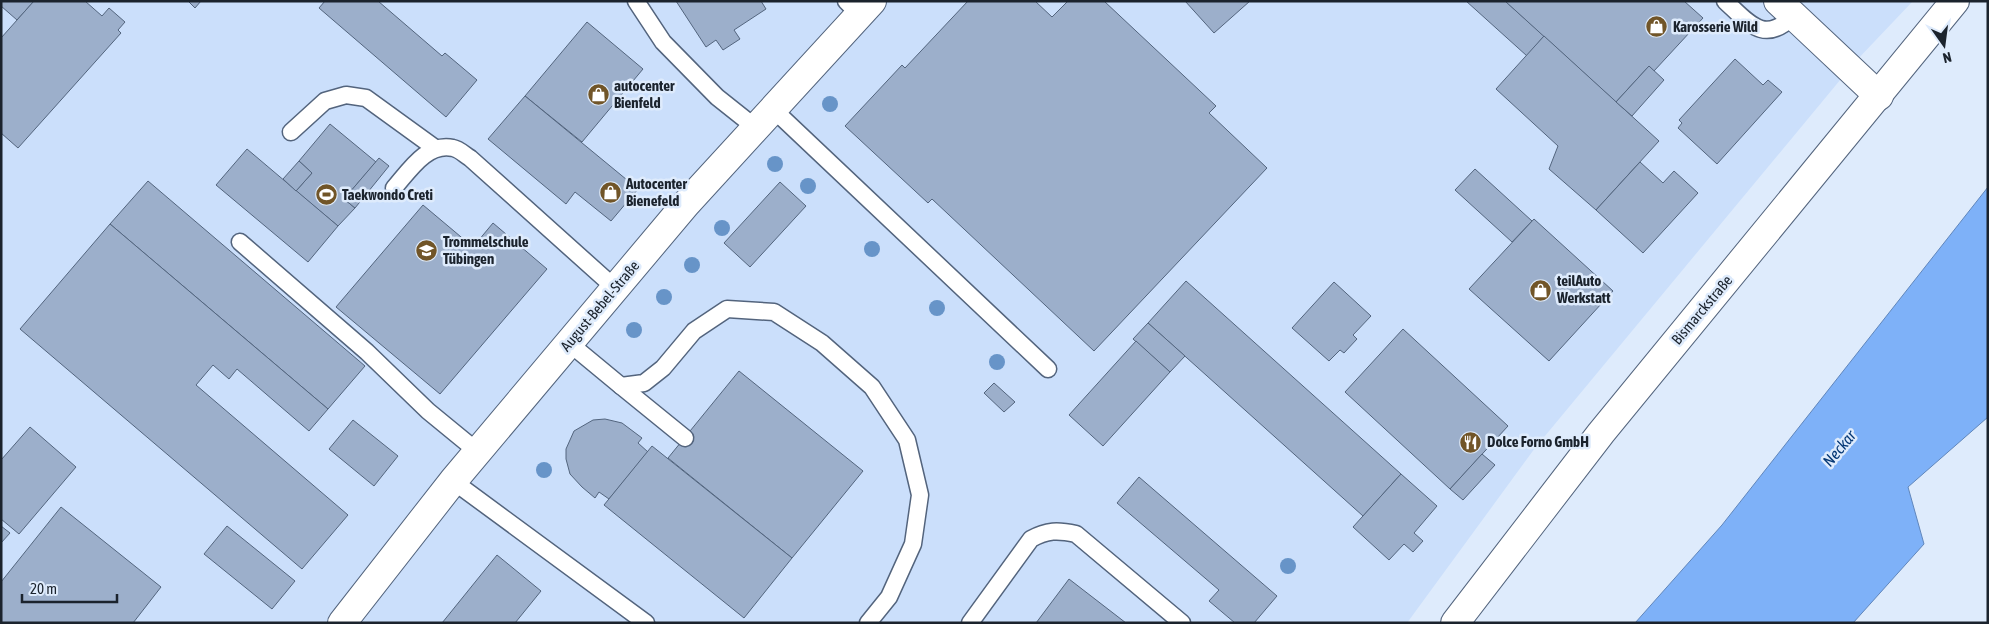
<svg xmlns="http://www.w3.org/2000/svg" width="1989" height="624" font-family="'Asap Condensed',sans-serif">
<style>
.built{fill:#cbdffb}
.water{fill:#7eb1f8;stroke:#6086bb}
.building{fill:#9cafcb;stroke:#53657e}
.lines{fill:none;stroke-linecap:round;stroke-linejoin:round}
.service-casing{stroke:#53647d;stroke-width:19}
.minor-casing{stroke:#53647d;stroke-width:30}
.service{stroke:#fff;stroke-width:16}
.minor{stroke:#fff;stroke-width:28}
.tree{fill:#6794c8}
.labels{text-anchor:middle;stroke-width:5;stroke-linejoin:round;paint-order:stroke}
.poi-label{font-size:15px;font-weight:bold;fill:#1b232d;stroke:#deebfc;text-anchor:start}
.street-label{font-size:15px;fill:#1b232d;stroke:#deebfc}
.water-label{font-size:16px;font-style:italic;fill:#053876;stroke:#deebfc}
</style>
<rect width="100%" height="100%" fill="#deebfc"/>
<!-- built -->
<polygon class="built" points="1,1 1913,1 1855,62 1535,448 1407,623 1,623"/>
<!-- water -->
<polygon class="water" points="1988,187 1988,417 1908,487 1924,544 1853,623 1635,623 1722,525"/>
<!-- building -->
<g class="building">
<polygon points="1,1 34,1 17,20 1,6"/>
<polygon points="34,1 85,1 102,16 109,8 125,22 118,30 121,33 18,148 1,133 1,38"/>
<polygon points="188,1 201,1 195,8"/>
<polygon points="325,1 378,1 442,56 445,53 477,80 446,117 319,8"/>
<polygon points="676,1 761,1 766,9 734,30 740,39 723,50 716,40 706,47"/>
<polygon points="968,1 1035,1 1052,17 1068,1 1104,1 1216,106 1209,113 1267,168 1094,351 932,199 928,203 845,126 902,65 905,68"/>
<polygon points="1185,1 1250,1 1214,33"/>
<polygon points="1466,1 1505,1 1544,36 1527,56"/>
<polygon points="1505,1 1684,1 1703,18 1654,71 1649,66 1616,102"/>
<polygon points="587,22 643,69 582,142 525,96"/>
<polygon points="1544,36 1659,141 1596,210 1549,169 1558,146 1496,89"/>
<polygon points="1735,59 1763,85 1768,80 1782,92 1717,164 1678,128 1682,123 1679,120"/>
<polygon points="1649,66 1664,80 1632,116 1616,102"/>
<polygon points="525,96 638,189 611,221 575,192 566,204 488,139"/>
<polygon points="330,124 376,162 344,199 355,208 338,226 296,191 312,173 299,161"/>
<polygon points="247,149 338,226 308,262 216,185"/>
<polygon points="379,158 389,166 355,208 344,199"/>
<polygon points="299,161 312,173 296,191 283,179"/>
<polygon points="1640,162 1663,183 1674,171 1698,193 1643,253 1596,210"/>
<polygon points="1475,169 1532,221 1512,242 1455,190"/>
<polygon points="148,181 365,366 328,409 110,224"/>
<polygon points="780,182 806,206 750,267 724,243"/>
<polygon points="423,205 473,247 493,223 547,269 440,394 336,307"/>
<polygon points="1534,219 1613,291 1549,361 1469,289"/>
<polygon points="110,224 328,409 309,431 237,369 229,379 213,365 196,385 348,515 302,569 20,329"/>
<polygon points="1186,281 1401,474 1363,516 1148,323"/>
<polygon points="1334,282 1371,316 1353,335 1357,339 1344,353 1340,350 1329,361 1292,328"/>
<polygon points="1148,323 1185,356 1170,372 1133,339"/>
<polygon points="1403,329 1508,426 1450,489 1345,392"/>
<polygon points="1136,341 1170,372 1103,446 1069,415"/>
<polygon points="739,371 863,471 792,558 668,458"/>
<polygon points="994,383 1015,402 1004,412 984,393"/>
<polygon points="605,419 622,423 642,438 638,443 648,452 609,499 599,492 595,498 582,487 570,474 566,459 566,449 574,431 593,420"/>
<polygon points="353,420 398,456 374,486 329,449"/>
<polygon points="30,427 76,467 19,534 1,519 1,460"/>
<polygon points="652,446 792,558 744,618 604,505"/>
<polygon points="1482,454 1495,465 1463,500 1450,489"/>
<polygon points="1401,474 1437,506 1414,533 1423,541 1413,552 1404,544 1389,560 1353,527"/>
<polygon points="1139,477 1277,596 1254,623 1235,623 1209,601 1219,590 1117,503"/>
<polygon points="61,507 161,587 133,623 1,623 1,582"/>
<polygon points="1,526 10,533 1,543"/>
<polygon points="227,526 295,581 272,609 204,554"/>
<polygon points="497,555 541,591 515,623 442,623"/>
<polygon points="1069,579 1126,623 1036,623"/>
</g>
<g class="lines">
<defs>
<g id="service">
<polyline points="636,1 663,42 717,97 756,128"/>
<polyline points="846,1 860,15"/>
<path d="M1725 1C1749 23 1764 45 1793 16"/>
<polyline points="773,109 1048,369"/>
<polyline points="291,132 325,101 346,95 366,98 435,148"/>
<path d="M394 188C409 171 427 142 453 148 459 149 465 155 470 158L615 288"/>
<polyline points="240,242 367,352 428,411 478,452"/>
<polyline points="569,343 621,386 644,383 663,368 694,331 727,309 774,312 822,343 872,387 907,440 920,495 913,544 889,597 868,623"/>
<polyline points="621,386 685,438"/>
<polyline points="453,481 646,623"/>
<path d="M970 623 1031 539C1047 530 1058 530 1076 534L1182 623"/>
</g>
<g id="minor">
<polyline points="1778,1 1879,96"/>
<polyline points="342,623 453,481 686,204 872,1"/>
<polyline points="1455,623 1601,433 1955,1"/>
</g>
</defs>
<!-- service casing -->
<use href="#service" class="service-casing"/>
<!-- minor casing -->
<use href="#minor" class="minor-casing"/>
<!-- service -->
<use href="#service" class="service"/>
<!-- minor -->
<use href="#minor" class="minor"/>
</g>
<!-- trees -->
<g class="tree">
<circle cx="830" cy="104" r="8"/>
<circle cx="775" cy="164" r="8"/>
<circle cx="808" cy="186" r="8"/>
<circle cx="722" cy="228" r="8"/>
<circle cx="872" cy="249" r="8"/>
<circle cx="692" cy="265" r="8"/>
<circle cx="664" cy="297" r="8"/>
<circle cx="937" cy="308" r="8"/>
<circle cx="634" cy="330" r="8"/>
<circle cx="997" cy="362" r="8"/>
<circle cx="544" cy="470" r="8"/>
<circle cx="1288" cy="566" r="8"/>
</g>
<!-- icons -->
<defs>
<symbol id="shop-disc" viewBox="-11 -11 22 22"><circle r="9.5" fill="#715528" stroke="#deebfc"/><path d="M-5-2.5h2.3a2.7 3.5 0 0 1 5.4 0H5L5.5 6h-11ZM-1.5-2.5h3a1.5 2.3 0 0 0-3 0Z" fill="#fff"/></symbol>
<symbol id="stadium-disc" viewBox="-11 -11 22 22"><circle r="9.5" fill="#715528" stroke="#deebfc"/><path d="M0-5a6.5 5 0 1 0 0 10a6.5 5 0 1 0 0-10ZM-3.5-1.8h7v3.6h-7Z" fill="#fff"/></symbol>
<symbol id="school-disc" viewBox="-11 -11 22 22"><circle r="9.5" fill="#715528" stroke="#deebfc"/><path d="M0-5L7-2L0 1L-7-2ZM-4 1L0 2.5L4 1V4Q0 6-4 4Z" fill="#fff"/></symbol>
<symbol id="restaurant-disc" viewBox="-11 -11 22 22"><circle r="9.5" fill="#715528" stroke="#deebfc"/><path d="M-5-6h1v4h1v-4h1v4h1v-4h1v5L-1.5 .5V6h-2V.5L-5-1ZM5-6V6H3V1.5H1.5Q1.5-4 5-6Z" fill="#fff"/></symbol>
</defs>
<g fill-rule="evenodd">
<use href="#shop-disc" x="1644" y="14" width="25" height="25"/>
<use href="#shop-disc" x="586" y="82" width="25" height="25"/>
<use href="#shop-disc" x="598" y="180" width="25" height="25"/>
<use href="#stadium-disc" x="314" y="182" width="25" height="25"/>
<use href="#school-disc" x="414" y="238" width="25" height="25"/>
<use href="#shop-disc" x="1528" y="278" width="25" height="25"/>
<use href="#restaurant-disc" x="1458" y="430" width="25" height="25"/>
</g>
<g class="labels">
<!-- poi labels -->
<g class="poi-label">
<text x="1673" y="32">Karosserie Wild</text>
<text x="614" y="91">autocenter<tspan x="614" dy="17">Bienfeld</tspan></text>
<text x="626" y="189">Autocenter<tspan x="626" dy="17">Bienefeld</tspan></text>
<text x="342" y="200">Taekwondo Creti</text>
<text x="443" y="247">Trommelschule<tspan x="443" dy="17">Tübingen</tspan></text>
<text x="1557" y="286">teilAuto<tspan x="1557" dy="17">Werkstatt</tspan></text>
<text x="1487" y="447">Dolce Forno GmbH</text>
</g>
<!-- street labels -->
<g class="street-label">
<text transform="translate(600 306) rotate(-50)" y="5">August-Bebel-Straße</text>
<text transform="translate(1702 310) rotate(-50)" y="5">Bismarckstraße</text>
</g>
<!-- water labels -->
<g class="water-label">
<text transform="translate(1839 448) rotate(-50)" y="6">Neckar</text>
</g>
</g>
<!-- border -->
<rect width="1989" height="624" fill="none" stroke="#1b232d" stroke-width="5"/>
<!-- north arrow -->
<g transform="translate(1944 45) rotate(166)" stroke="#deebfc" stroke-width="4" paint-order="stroke">
<path d="M0-4L9 19L0 12L-9 19Z" fill="#1b232d"/>
<text y="-8" font-size="14" font-weight="bold" text-anchor="middle" fill="#1b232d">N</text>
</g>
<!-- scale -->
<path d="M22 594v8h95v-8" fill="none" stroke="#1b232d" stroke-width="2.5"/>
<text x="30" y="594" font-size="15" fill="#1b232d" stroke="#deebfc" stroke-width="4" paint-order="stroke">20 m</text>
</svg>
